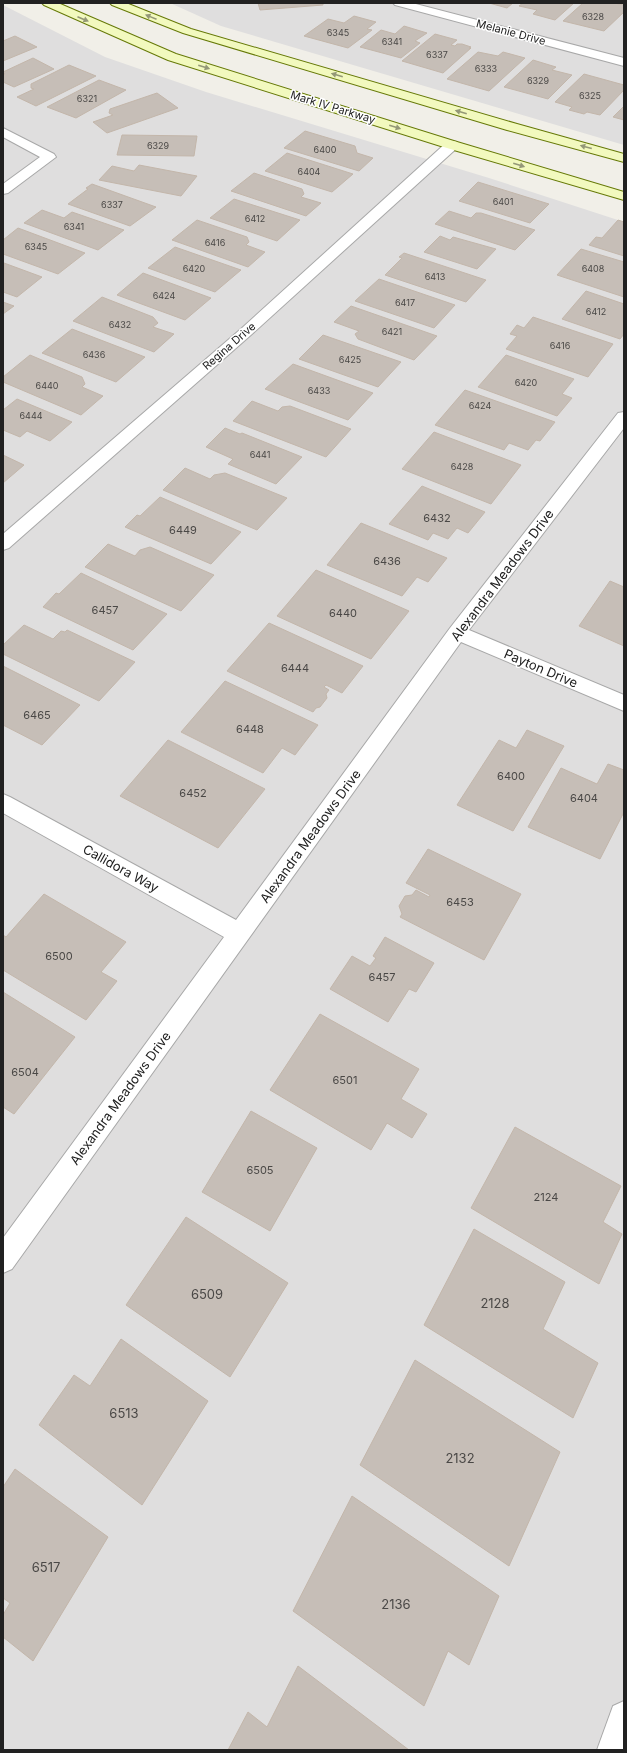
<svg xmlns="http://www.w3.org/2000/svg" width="627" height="1753" font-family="Inter,sans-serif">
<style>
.residential{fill:#dfdede}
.building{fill:#c6beb7;stroke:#c3b6aa}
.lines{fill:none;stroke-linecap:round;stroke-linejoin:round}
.street-casing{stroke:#a8a8a8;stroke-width:2}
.secondary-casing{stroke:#667907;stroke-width:2}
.street{fill:#fff;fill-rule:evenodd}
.secondary{fill:#f2f9be;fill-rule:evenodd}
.oneway{fill:#949877}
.labels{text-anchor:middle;stroke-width:3;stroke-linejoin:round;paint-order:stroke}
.far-number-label{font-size:9px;fill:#4a4846}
.far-street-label{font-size:11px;fill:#212121;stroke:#fff}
.number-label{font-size:11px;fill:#4a4846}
.street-label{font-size:13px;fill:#212121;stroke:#fff}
.near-number-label{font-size:13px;fill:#4a4846}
</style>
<rect width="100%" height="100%" fill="#f1efe8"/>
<!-- residential -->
<g class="residential">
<polygon points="170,3 624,3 624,145 221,26"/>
<polygon points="3,5 105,57 206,92 489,178 624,222 624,1750 3,1750"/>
</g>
<!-- building -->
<g class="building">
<polygon points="258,3 323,3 323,5 260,10"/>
<polygon points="489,3 513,3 507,8"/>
<polygon points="523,3 574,3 555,20 533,14 537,10 519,6"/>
<polygon points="583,3 614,3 624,5 624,12 604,31 563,21"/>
<polygon points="354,16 376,22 367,29 372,30 348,48 304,36 328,19 344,23"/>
<polygon points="404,26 427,33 415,41 420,43 401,58 360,47 381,30 395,34"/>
<polygon points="435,34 457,40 451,45 455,46 457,44 462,44 471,47 469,48 471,48 443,73 402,61"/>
<polygon points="15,36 37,47 3,61 3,41"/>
<polygon points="478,52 498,56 503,52 525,58 489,91 447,79"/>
<polygon points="33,58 54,69 14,87 3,82 3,75 5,74 3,72"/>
<polygon points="533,60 556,67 552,70 572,75 548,99 504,87"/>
<polygon points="69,65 96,76 36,106 17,97 34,89 31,88 31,84"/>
<polygon points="584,74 624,85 624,90 600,115 587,112 584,114 569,110 572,107 555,102"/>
<polygon points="99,80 126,90 76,118 47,107"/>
<polygon points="157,93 178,108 107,133 93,122 113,115 109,113 110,109"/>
<polygon points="624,106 624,120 613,117"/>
<polygon points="305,131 355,146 357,153 373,158 359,171 284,148"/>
<polygon points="122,135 197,136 194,156 117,155"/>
<polygon points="287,153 353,174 332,192 265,171"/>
<polygon points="139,165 197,176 181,196 99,180 112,166 134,171"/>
<polygon points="254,173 302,189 304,194 301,197 321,203 306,216 231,191"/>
<polygon points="478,182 549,204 530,223 459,201"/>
<polygon points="92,184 156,207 130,226 68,204 88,189 86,188"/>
<polygon points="234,199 300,220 277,241 210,218"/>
<polygon points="42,210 64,218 72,212 124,230 98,250 24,223"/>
<polygon points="449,211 471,218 476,213 481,213 535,230 515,250 435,224"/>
<polygon points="197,220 247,237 249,242 246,245 265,252 248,267 172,240"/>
<polygon points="618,220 624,222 624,256 589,245 596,237 602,238"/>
<polygon points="18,228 85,253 58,274 3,254 3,240"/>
<polygon points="440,236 450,240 453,237 496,249 477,269 424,252"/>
<polygon points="175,247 241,270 215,292 148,268"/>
<polygon points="581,249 624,262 624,297 557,275"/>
<polygon points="404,253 486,280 466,302 385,275 402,258 399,257"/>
<polygon points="4,263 42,277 17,297 3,292"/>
<polygon points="143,273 211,298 185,320 117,295"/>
<polygon points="379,279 455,305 434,328 355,301"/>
<polygon points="586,291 624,304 624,334 620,339 562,319"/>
<polygon points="102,297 153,317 158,323 153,327 174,334 154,352 73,321"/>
<polygon points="3,302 14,306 3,314"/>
<polygon points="351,306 437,336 414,360 358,339 355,334 359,331 334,322"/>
<polygon points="533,317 613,344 588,377 506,349 517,336 510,334 517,325 524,328"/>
<polygon points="72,329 145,357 116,382 42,353"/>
<polygon points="323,335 401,362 378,387 299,359"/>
<polygon points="30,355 82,377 85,384 82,387 103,396 81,415 3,382 3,377"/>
<polygon points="506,355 574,379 562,394 572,398 557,416 478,387"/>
<polygon points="293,364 373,393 348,420 265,389"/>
<polygon points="465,390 555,422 540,441 536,440 528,450 509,443 504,450 435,425"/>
<polygon points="17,399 72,422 50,441 27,431 20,437 3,430 3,410"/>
<polygon points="252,401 278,411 282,407 290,406 351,429 326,457 233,421"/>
<polygon points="225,428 240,434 242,433 302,457 276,484 228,464 233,459 206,447"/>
<polygon points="434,432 521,465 491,504 402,469"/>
<polygon points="3,455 24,465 3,483"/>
<polygon points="185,468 210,479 214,475 225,473 287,498 257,530 163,490"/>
<polygon points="422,486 485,512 468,533 457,528 448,539 433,533 428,540 389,524"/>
<polygon points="160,497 241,532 211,564 125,527 137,515 140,516"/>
<polygon points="361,523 447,558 428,582 417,577 402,596 327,565"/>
<polygon points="108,544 135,556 140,550 150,547 214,575 181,611 85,567"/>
<polygon points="316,570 409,611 371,659 277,616"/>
<polygon points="81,573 167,614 133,650 43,607 56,593 59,594"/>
<polygon points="610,581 624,587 624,646 579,626"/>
<polygon points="269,623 363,666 342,693 326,685 324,687 329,690 326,694 327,698 320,707 316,708 313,712 227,671"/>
<polygon points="24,625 53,639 61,631 65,632 67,630 135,662 99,701 3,654 3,645"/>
<polygon points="3,666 80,705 42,745 3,725"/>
<polygon points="225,681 318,725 295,755 282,748 263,773 181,732"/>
<polygon points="527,730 564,746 513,831 457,805 499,740 516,748"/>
<polygon points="168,740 265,789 218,848 120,796"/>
<polygon points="608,764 624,770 624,812 600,859 528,827 561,768 597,784"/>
<polygon points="428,849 521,894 484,960 400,917 402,914 399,906 405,896 412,895 416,890 429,897 430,895 406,883"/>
<polygon points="44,894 126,942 101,972 117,981 86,1020 3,970 3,935 6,937"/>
<polygon points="385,937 434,963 416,992 409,989 388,1022 330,989 352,956 370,966 376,958 373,956"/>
<polygon points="3,992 75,1037 14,1114 3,1107"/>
<polygon points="320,1014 419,1069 401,1099 427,1114 412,1138 387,1123 371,1150 270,1090"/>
<polygon points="251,1111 317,1148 270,1231 202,1192"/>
<polygon points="515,1127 621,1186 603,1222 622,1234 599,1284 471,1208"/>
<polygon points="186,1217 288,1283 230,1377 126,1305"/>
<polygon points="474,1229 565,1282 543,1329 598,1363 573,1418 424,1325"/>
<polygon points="121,1339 208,1401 142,1505 39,1425 74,1375 90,1386"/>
<polygon points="415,1360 560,1452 509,1566 360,1465"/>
<polygon points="15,1469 108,1537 33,1661 3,1637 3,1615 10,1603 3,1598 3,1487"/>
<polygon points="352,1496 499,1596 469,1665 448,1651 424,1706 293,1611"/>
<polygon points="298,1666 409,1750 228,1750 248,1712 267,1727"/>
</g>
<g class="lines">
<defs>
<g id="street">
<polygon points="393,3 412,3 624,58 624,66 395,5"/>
<polygon points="3,128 54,154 56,157 8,193 3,194 3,184 40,157 3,137"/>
<polygon points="452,141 457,142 459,145 457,148 252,334 9,548 3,550 3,534 242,328 447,142"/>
<polygon points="624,412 624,428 469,630 624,695 624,711 461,642 12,1269 3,1273 3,1238 224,937 3,813 3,794 10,797 236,920 450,628 618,413"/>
<polygon points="624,1701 624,1750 597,1750 613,1706"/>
</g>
<g id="secondary">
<polygon points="42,3 58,3 176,54 457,142 624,192 624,200 447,148 168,60 44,5"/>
<polygon points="110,3 126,3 191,29 517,124 624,154 624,162 507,130 183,33 112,5"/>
</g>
</defs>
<!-- street casing -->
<use href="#street" class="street-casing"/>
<!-- secondary casing -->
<use href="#secondary" class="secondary-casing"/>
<!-- street -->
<use href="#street" class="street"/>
<!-- secondary -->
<use href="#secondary" class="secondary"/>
</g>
<!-- one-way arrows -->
<defs><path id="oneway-solid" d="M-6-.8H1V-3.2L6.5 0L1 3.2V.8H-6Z"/></defs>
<g class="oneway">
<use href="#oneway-solid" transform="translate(151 17) rotate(-158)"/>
<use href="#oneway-solid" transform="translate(83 19) rotate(23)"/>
<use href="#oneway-solid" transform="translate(204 67) rotate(17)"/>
<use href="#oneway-solid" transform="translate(337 75) rotate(-164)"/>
<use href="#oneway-solid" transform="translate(461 112) rotate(-164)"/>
<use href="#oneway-solid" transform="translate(395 127) rotate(17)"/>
<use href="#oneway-solid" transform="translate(586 147) rotate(-165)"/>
<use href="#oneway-solid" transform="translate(519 165) rotate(17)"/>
</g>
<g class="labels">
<!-- far-number labels -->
<g class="far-number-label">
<text x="593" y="20">6328</text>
<text x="338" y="36">6345</text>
<text x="392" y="45">6341</text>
<text x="437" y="58">6337</text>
<text x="486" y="72">6333</text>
<text x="538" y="84">6329</text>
<text x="590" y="99">6325</text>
<text x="87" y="102">6321</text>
<text x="158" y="149">6329</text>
<text x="325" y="153">6400</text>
<text x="309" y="175">6404</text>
<text x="503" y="205">6401</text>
<text x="112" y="208">6337</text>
<text x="255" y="222">6412</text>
<text x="74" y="230">6341</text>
<text x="215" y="246">6416</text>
<text x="36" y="250">6345</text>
<text x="194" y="272">6420</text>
<text x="593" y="272">6408</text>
<text x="435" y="280">6413</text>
<text x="164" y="299">6424</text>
<text x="405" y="306">6417</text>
<text x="596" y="315">6412</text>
<text x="120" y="328">6432</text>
<text x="392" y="335">6421</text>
<text x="560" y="349">6416</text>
<text x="94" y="358">6436</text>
<text x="350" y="363">6425</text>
<text x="526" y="386">6420</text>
<text x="47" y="389">6440</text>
<text x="319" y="394">6433</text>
<text x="480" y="409">6424</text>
<text x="31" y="419">6444</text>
<text x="260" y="458">6441</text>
<text x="462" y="470">6428</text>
</g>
<!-- far-street labels -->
<g class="far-street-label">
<text transform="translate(511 32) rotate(15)" y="4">Melanie Drive</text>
<text transform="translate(333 107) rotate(17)" y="4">Mark IV Parkway</text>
<text transform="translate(229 346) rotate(-41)" y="4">Regina Drive</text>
</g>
<!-- number labels -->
<g class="number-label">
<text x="437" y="522">6432</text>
<text x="183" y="534">6449</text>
<text x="387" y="565">6436</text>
<text x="105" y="614">6457</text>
<text x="343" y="617">6440</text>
<text x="295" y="672">6444</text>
<text x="37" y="719">6465</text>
<text x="250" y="733">6448</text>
<text x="511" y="780">6400</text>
<text x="193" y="797">6452</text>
<text x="584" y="802">6404</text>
<text x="460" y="906">6453</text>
<text x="59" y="960">6500</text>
<text x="382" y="981">6457</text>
<text x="25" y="1076">6504</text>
<text x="345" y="1084">6501</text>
<text x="260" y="1174">6505</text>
<text x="546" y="1201">2124</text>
</g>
<!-- street labels -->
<g class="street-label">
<text transform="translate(502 575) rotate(-53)" y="5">Alexandra Meadows Drive</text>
<text transform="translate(541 668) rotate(23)" y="5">Payton Drive</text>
<text transform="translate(310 836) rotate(-54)" y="5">Alexandra Meadows Drive</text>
<text transform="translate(121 868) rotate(29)" y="5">Callidora Way</text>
<text transform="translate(120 1098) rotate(-54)" y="5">Alexandra Meadows Drive</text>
</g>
<!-- near-number labels -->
<g class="near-number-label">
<text x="207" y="1299">6509</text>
<text x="495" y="1308">2128</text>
<text x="124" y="1418">6513</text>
<text x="460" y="1463">2132</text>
<text x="46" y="1572">6517</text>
<text x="396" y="1609">2136</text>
</g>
</g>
<!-- border -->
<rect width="627" height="1753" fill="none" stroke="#212121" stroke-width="8"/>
</svg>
